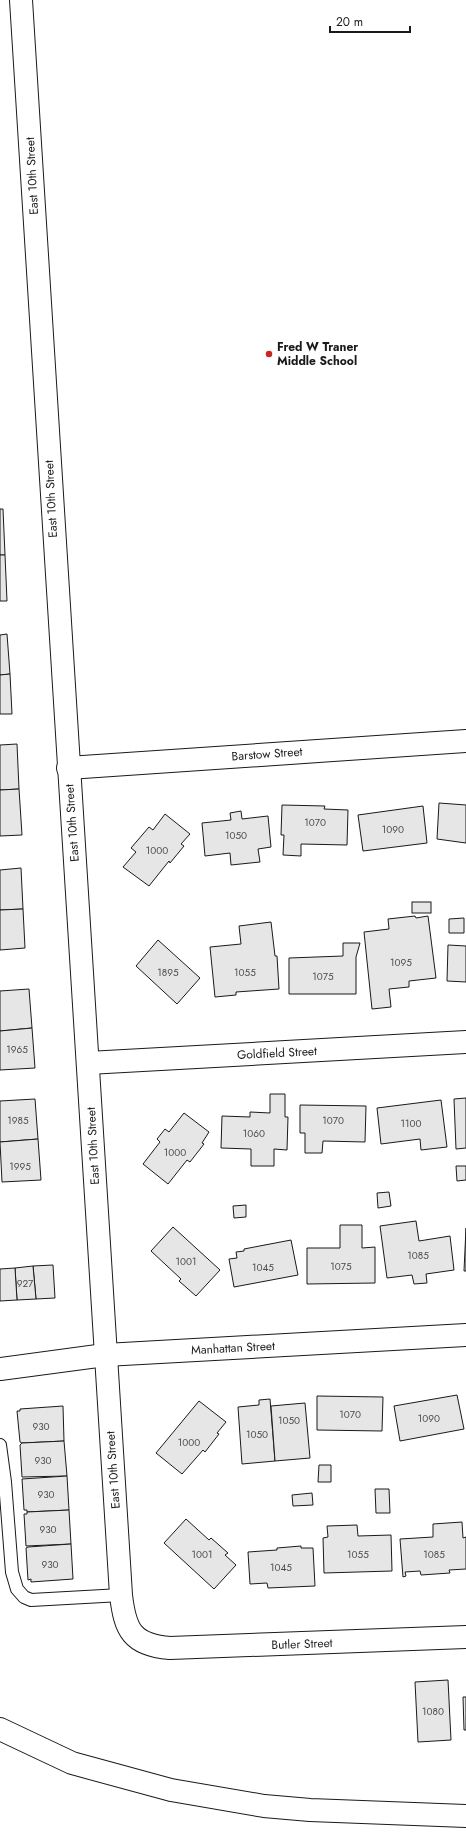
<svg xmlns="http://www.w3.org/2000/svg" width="466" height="1837" font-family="Jost,sans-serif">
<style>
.building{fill:#e6e6e6;stroke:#1a1a1a}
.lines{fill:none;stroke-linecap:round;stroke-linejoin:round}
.service-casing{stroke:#1a1a1a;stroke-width:14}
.minor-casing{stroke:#1a1a1a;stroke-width:24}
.motorway-casing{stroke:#1a1a1a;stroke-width:24}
.service{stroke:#fff;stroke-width:12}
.minor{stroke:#fff;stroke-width:22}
.motorway{stroke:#fff;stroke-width:22}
.poi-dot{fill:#c62828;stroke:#fff;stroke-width:1.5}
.labels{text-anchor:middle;stroke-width:3;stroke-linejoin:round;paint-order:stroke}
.number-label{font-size:10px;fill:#4d4d4d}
.street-label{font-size:12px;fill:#1a1a1a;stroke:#fff}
.poi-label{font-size:12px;font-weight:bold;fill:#1a1a1a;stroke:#fff;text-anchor:start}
</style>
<rect width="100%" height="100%" fill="#fff"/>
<!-- building -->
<g class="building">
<polygon points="0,509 3,509 5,555 0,555"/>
<polygon points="0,555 5,555 7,601 0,601"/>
<polygon points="7,634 10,674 0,675 0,635"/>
<polygon points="10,674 12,714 0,714 0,675"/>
<polygon points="17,744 19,789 0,790 0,745"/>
<polygon points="19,789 22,835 0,836 0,790"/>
<polygon points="439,803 466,805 466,843 437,839"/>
<polygon points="282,805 325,806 324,809 348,810 347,845 301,844 301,856 283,855 284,835 281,835"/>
<polygon points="423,806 427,843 363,851 358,815"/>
<polygon points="241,811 242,819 268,816 271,847 258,849 260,862 231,865 230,853 205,856 202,823 231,820 230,813"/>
<polygon points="165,814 190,834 181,844 184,846 170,863 169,861 149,886 123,867 136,852 131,848 149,827 153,830"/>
<polygon points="21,868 23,909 0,910 0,870"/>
<rect x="412" y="902" width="19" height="11"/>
<polygon points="23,909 25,948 0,950 0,910"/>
<polygon points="415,916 416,918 428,916 436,978 409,981 409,987 389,989 391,1007 372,1009 364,932 389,929 388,919"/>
<polygon points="464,918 464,933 449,933 449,919"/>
<polygon points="271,922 275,956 277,956 279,989 236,992 236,995 215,997 210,947 241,944 239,926"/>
<polygon points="158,940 200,978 177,1004 136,966"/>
<polygon points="343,943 360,943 356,957 356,994 289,994 289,958 343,956"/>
<polygon points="448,945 466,946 466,982 447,981"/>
<polygon points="29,989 32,1028 0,1031 0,991"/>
<polygon points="32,1028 35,1068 0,1070 0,1031"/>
<polygon points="270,1094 285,1094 285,1117 288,1117 287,1150 274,1149 274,1166 251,1166 251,1149 221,1148 222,1116 250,1117 250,1112 270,1113"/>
<polygon points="466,1098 466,1148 456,1149 454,1099"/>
<polygon points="35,1099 38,1139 0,1142 0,1101"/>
<polygon points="441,1100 447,1147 421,1150 420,1139 381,1144 377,1108"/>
<polygon points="300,1105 366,1106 365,1142 323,1141 322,1153 305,1153 305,1133 300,1133"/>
<polygon points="184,1113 209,1132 202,1143 204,1144 190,1162 187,1160 168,1184 143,1164 160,1142 157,1139 165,1129 169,1132"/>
<polygon points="38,1139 41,1180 2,1182 0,1142"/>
<polygon points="456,1166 466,1166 466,1180 457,1181"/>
<polygon points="389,1192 391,1206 378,1208 377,1193"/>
<polygon points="246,1205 246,1217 234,1218 233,1206"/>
<polygon points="416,1221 419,1241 450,1236 454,1270 426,1274 427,1283 414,1284 412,1275 387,1278 380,1226"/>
<polygon points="340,1225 362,1225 362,1248 375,1247 375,1283 307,1284 307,1248 340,1248"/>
<polygon points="173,1227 220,1270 196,1296 179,1281 181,1279 151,1251"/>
<polygon points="466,1228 466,1271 464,1271"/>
<polygon points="291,1240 298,1275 234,1287 229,1259 237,1258 236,1252 244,1251 244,1249"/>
<polygon points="53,1265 55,1298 36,1299 33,1266"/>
<polygon points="33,1266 36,1299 17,1300 15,1268"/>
<polygon points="15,1268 17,1300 0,1301 0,1269"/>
<polygon points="457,1395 464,1429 400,1441 394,1406"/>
<polygon points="317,1396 383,1397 382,1431 317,1430"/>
<polygon points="270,1399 275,1461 242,1464 238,1407 259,1405 259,1400"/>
<polygon points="199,1401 226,1422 217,1433 219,1434 205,1452 203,1450 182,1474 156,1453"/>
<polygon points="305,1403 310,1458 275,1461 271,1406"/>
<polygon points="63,1406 64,1441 22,1443 20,1442 17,1411 20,1411 20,1409"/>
<polygon points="64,1441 67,1476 22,1477 20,1445 22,1443"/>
<polygon points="319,1465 331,1465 331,1482 318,1482"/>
<polygon points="67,1476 69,1510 27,1512 27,1510 24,1510 22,1479"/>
<polygon points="375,1489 389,1489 390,1513 376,1513"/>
<polygon points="312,1493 313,1505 293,1506 292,1495"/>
<polygon points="69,1510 71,1544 26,1546 24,1514 27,1514 27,1512"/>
<polygon points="186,1519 209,1540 211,1538 228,1553 225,1555 236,1565 214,1589 164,1543"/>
<polygon points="462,1522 463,1538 466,1537 466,1569 449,1570 450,1573 421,1575 420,1571 405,1572 406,1576 403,1577 400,1539 433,1537 433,1524"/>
<polygon points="357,1525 358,1536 391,1535 392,1571 324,1573 323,1538 328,1537 327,1526"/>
<polygon points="71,1544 73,1579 31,1582 31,1579 28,1580 26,1548 28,1547"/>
<polygon points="301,1546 301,1548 313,1548 315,1586 268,1588 267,1583 250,1584 248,1552 277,1550 277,1548"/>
<polygon points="448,1680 451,1740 418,1742 415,1682"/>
<polygon points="463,1697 466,1697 466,1730 464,1730"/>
</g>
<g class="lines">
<defs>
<polyline id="service" points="0,1445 5,1482 12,1572 17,1589 24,1597 31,1600 121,1595"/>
<g id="minor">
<path d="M21 0 121 1595C125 1630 132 1645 170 1648L466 1637"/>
<polyline points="68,768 466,741"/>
<polyline points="88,1063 466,1042"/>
<polyline points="0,1369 105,1355 466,1335"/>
</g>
<polyline id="motorway" points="0,1729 72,1763 171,1790 264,1806 310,1810 466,1816"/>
</defs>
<!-- service casing -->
<use href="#service" class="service-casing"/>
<!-- minor casing -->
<use href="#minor" class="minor-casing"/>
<!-- motorway casing -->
<use href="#motorway" class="motorway-casing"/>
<!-- service -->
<use href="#service" class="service"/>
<!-- minor -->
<use href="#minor" class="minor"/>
<!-- motorway -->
<use href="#motorway" class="motorway"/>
</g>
<!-- markers -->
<circle class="poi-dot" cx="269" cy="354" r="4"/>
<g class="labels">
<!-- number labels -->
<g class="number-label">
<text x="315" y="826">1070</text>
<text x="393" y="833">1090</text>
<text x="236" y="839">1050</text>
<text x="157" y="854">1000</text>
<text x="401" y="966">1095</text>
<text x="168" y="976">1895</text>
<text x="245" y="976">1055</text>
<text x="323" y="980">1075</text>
<text x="17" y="1053">1965</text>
<text x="18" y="1124">1985</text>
<text x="333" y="1124">1070</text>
<text x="411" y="1127">1100</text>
<text x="254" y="1137">1060</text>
<text x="175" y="1156">1000</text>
<text x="20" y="1170">1995</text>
<text x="418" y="1259">1085</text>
<text x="186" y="1265">1001</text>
<text x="341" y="1270">1075</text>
<text x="263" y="1271">1045</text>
<text x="25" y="1287">927</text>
<text x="350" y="1418">1070</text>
<text x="429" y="1422">1090</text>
<text x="289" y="1424">1050</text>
<text x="41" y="1430">930</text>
<text x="257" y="1438">1050</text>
<text x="189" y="1446">1000</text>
<text x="43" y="1464">930</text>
<text x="46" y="1498">930</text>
<text x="48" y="1533">930</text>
<text x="202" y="1558">1001</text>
<text x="358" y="1558">1055</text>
<text x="434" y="1558">1085</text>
<text x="50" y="1568">930</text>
<text x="281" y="1571">1045</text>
<text x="433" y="1715">1080</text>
</g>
<!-- street labels -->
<g class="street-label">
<text transform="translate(32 176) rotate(-93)" y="4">East 10th Street</text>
<text transform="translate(51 499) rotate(-93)" y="4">East 10th Street</text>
<text transform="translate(267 754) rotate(-4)" y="4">Barstow Street</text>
<text transform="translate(72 823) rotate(-94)" y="4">East 10th Street</text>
<text transform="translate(277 1053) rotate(-3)" y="4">Goldfield Street</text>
<text transform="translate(93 1146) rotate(-93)" y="4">East 10th Street</text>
<text transform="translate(233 1348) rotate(-3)" y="4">Manhattan Street</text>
<text transform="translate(113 1470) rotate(-94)" y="4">East 10th Street</text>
<text transform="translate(302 1644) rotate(-2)" y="4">Butler Street</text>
</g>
<!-- poi labels -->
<g class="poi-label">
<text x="277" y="351">Fred W Traner<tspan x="277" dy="14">Middle School</tspan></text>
</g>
</g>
<!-- scale -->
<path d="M330 26v6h80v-6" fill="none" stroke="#1a1a1a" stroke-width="2"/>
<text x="336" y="26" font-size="12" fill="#1a1a1a" stroke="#ffffff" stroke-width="3" paint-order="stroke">20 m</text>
</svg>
